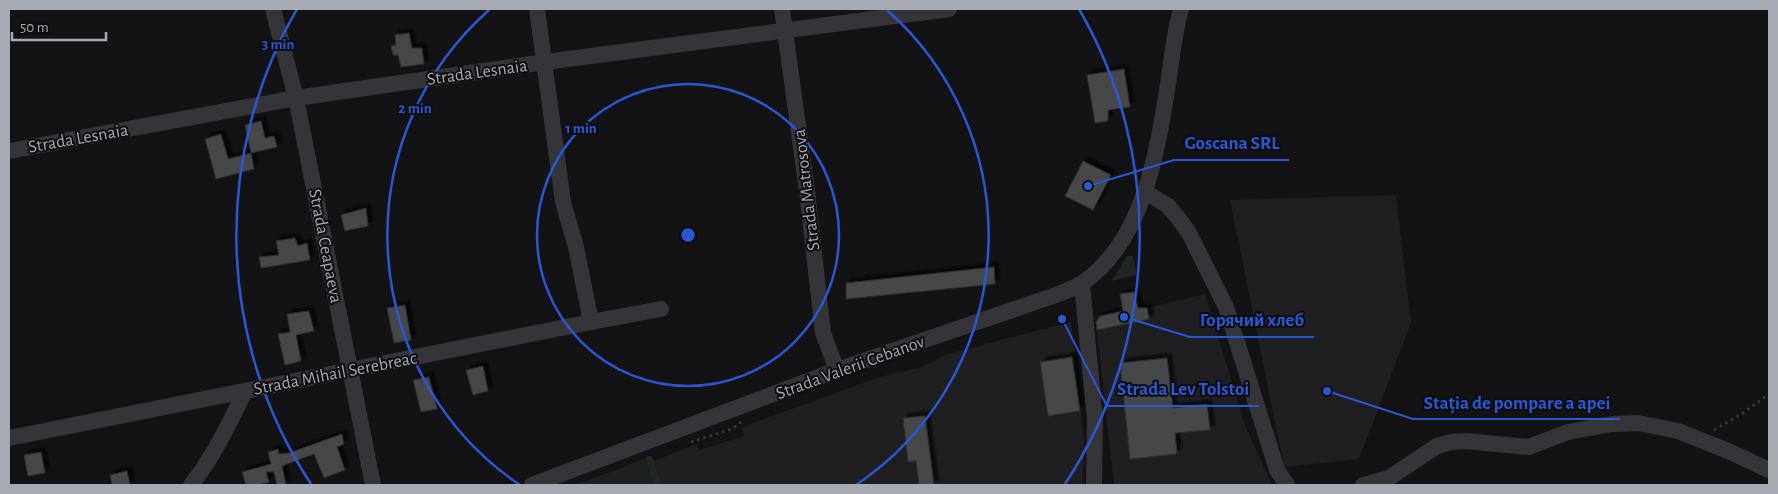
<svg xmlns="http://www.w3.org/2000/svg" width="1778" height="494" font-family="'Alegreya Sans',sans-serif">
<style>
.built{fill:#1f1f22}
.green{fill:#202621}
.building{fill:#45464a;stroke:#2e2e30;filter:url(#shadow)}
.lines{fill:none;stroke-linecap:round;stroke-linejoin:round}
.path{stroke:#3b3c40;stroke-width:2.5;stroke-dasharray:2.5 4;stroke-linecap:butt}
.minor{stroke:#353539;stroke-width:16}
.ring{fill:none;stroke:#2b57d4;stroke-width:2.5}
.labels{text-anchor:middle;stroke-width:4;stroke-linejoin:round;paint-order:stroke}
.street-label{font-size:18px;fill:#a7aab3;stroke:#0e0e10}
.centre{fill:#2b57d4;stroke:#0e0e10;stroke-width:2.5}
.ring-label{font-size:15px;text-anchor:middle;font-weight:bold;fill:#2b57d4;stroke:#0e0e10;stroke-width:4;stroke-linejoin:round;paint-order:stroke}
.leader{fill:none;stroke:#2b57d4;stroke-width:2}
.callout-dot{fill:#2b57d4;stroke:#0e0e10;stroke-width:2}
.callout-label{font-size:19px;text-anchor:middle;font-weight:bold;fill:#2b57d4;stroke:#0e0e10;stroke-width:4;stroke-linejoin:round;paint-order:stroke}
</style>
<defs>
<filter id="shadow"><feDropShadow dx="4.5" dy="-4.5" stdDeviation="1" flood-color="#0009"/></filter>
</defs>
<rect width="100%" height="100%" fill="#131315"/>
<!-- built -->
<g class="built">
<polygon points="1396,195 1411,323 1359,459 1284,467 1230,200"/>
<polygon points="1205,294 1245,425 1272,485 1114,485 1096,322 1100,316 1123,311 1147,308"/>
<polygon points="1071,322 1085,449 1082,485 662,485 654,461 696,444 700,450 744,436 742,427 880,377 922,367 948,354"/>
<polygon points="645,458 654,485 575,485 616,470"/>
</g>
<!-- green -->
<g class="green">
<polygon points="1127,256 1133,256 1137,275 1111,281"/>
<polygon points="650,455 654,461 662,485 654,485 645,458"/>
</g>
<!-- building -->
<g class="building">
<polygon points="409,33 412,48 422,48 424,64 401,67 398,55 393,55 391,46 396,45 395,35"/>
<polygon points="1124,69 1130,107 1108,110 1108,121 1095,123 1087,75"/>
<polygon points="261,121 265,138 274,136 277,147 251,153 245,125"/>
<polygon points="221,134 228,159 251,153 254,169 216,179 205,139"/>
<polygon points="1083,161 1111,175 1093,210 1065,196"/>
<polygon points="366,208 368,226 345,231 341,215"/>
<polygon points="295,238 298,246 307,243 310,260 261,268 259,257 279,255 276,241"/>
<polygon points="994,267 995,284 846,299 846,283"/>
<polygon points="1134,292 1138,308 1147,308 1149,319 1097,330 1096,322 1100,316 1123,311 1120,294"/>
<polygon points="405,305 411,340 394,343 387,308"/>
<polygon points="309,311 314,331 296,335 301,361 285,365 278,334 290,332 287,314"/>
<polygon points="1072,357 1080,411 1048,416 1040,362"/>
<polygon points="1167,358 1173,408 1207,404 1210,430 1175,433 1177,454 1130,459 1120,363"/>
<polygon points="483,366 488,391 473,395 466,370"/>
<polygon points="429,377 437,409 421,412 413,380"/>
<polygon points="925,416 934,485 919,485 916,461 908,462 903,418"/>
<polygon points="342,434 344,444 337,447 345,470 324,478 314,454 282,466 286,485 277,485 274,472 266,472 269,482 259,485 246,485 242,472 271,464 268,452 278,449 279,454 289,453"/>
<polygon points="41,452 45,473 28,476 24,455"/>
<polygon points="127,471 130,485 112,485 110,475"/>
</g>
<g class="lines">
<!-- path -->
<g class="path">
<polyline points="1714,430 1743,413 1769,394"/>
<polyline points="691,442 732,429 741,422"/>
</g>
<!-- minor -->
<g class="minor">
<polyline points="273,9 296,98 373,485"/>
<polyline points="537,9 563,202 576,247 591,322"/>
<polyline points="782,9 807,191 823,333 837,370"/>
<polyline points="9,151 296,98 545,62 949,9"/>
<polyline points="1144,191 1168,206 1179,219 1189,233 1226,307 1277,470 1287,485"/>
<polyline points="1082,284 1095,420 1094,485"/>
<polyline points="9,438 591,322 661,309"/>
<path d="M191 485C214 456 229 424 245 391"/>
<path d="M532 485 837 370 1056 295C1065 291 1076 288 1084 282 1144 239 1157 153 1168 84 1172 59 1174 33 1181 9"/>
<polyline points="1363,485 1389,478 1437,446 1451,442 1466,441 1529,447 1568,432 1612,424 1638,423 1678,431 1728,451 1769,470"/>
</g>
</g>
<!-- distance rings -->
<g class="ring">
<circle cx="688" cy="235" r="151"/>
<path d="M520 485A301 301 0 0 1 489 10M887 10A301 301 0 0 1 856 485"/>
<path d="M311 484A452 452 0 0 1 297 9M1079 9A452 452 0 0 1 1065 484"/>
</g>
<g class="labels">
<!-- street labels -->
<g class="street-label">
<text transform="translate(477 72) rotate(-8)" y="6">Strada Lesnaia</text>
<text transform="translate(78 138) rotate(-10)" y="6">Strada Lesnaia</text>
<text transform="translate(806 190) rotate(-97)" y="6">Strada Matrosova</text>
<text transform="translate(326 246) rotate(79)" y="6">Strada Ceapaeva</text>
<text transform="translate(850 367) rotate(-20)" y="6">Strada Valerii Cebanov</text>
<text transform="translate(335 373) rotate(-11)" y="6">Strada Mihail Serebreac</text>
</g>
</g>
<circle cx="688" cy="235" r="8" class="centre"/>
<g class="ring-label">
<text x="278" y="49">3 min</text>
<text x="415" y="113">2 min</text>
<text x="581" y="133">1 min</text>
</g>
<!-- callouts -->
<path class="leader" d="M1088 186L1174 160H1289M1124 317L1190 337H1314M1062 319L1107 406H1259M1327 391L1413 419H1620"/>
<g class="callout-dot">
<circle cx="1088" cy="186" r="5"/>
<circle cx="1124" cy="317" r="5"/>
<circle cx="1062" cy="319" r="5"/>
<circle cx="1327" cy="391" r="5"/>
</g>
<g class="callout-label">
<text x="1232" y="149">Goscana SRL</text>
<text x="1252" y="326">Горячий хлеб</text>
<text x="1183" y="395">Strada Lev Tolstoi</text>
<text x="1517" y="409">Stația de pompare a apei</text>
</g>
<!-- border -->
<rect width="1778" height="494" fill="none" stroke="#a7aab3" stroke-width="20"/>
<!-- scale -->
<path d="M12 32v8h94v-8" fill="none" stroke="#a7aab3" stroke-width="2.5"/>
<text x="20" y="32" font-size="15" fill="#a7aab3" stroke="#0e0e10" stroke-width="4" paint-order="stroke">50 m</text>
</svg>
